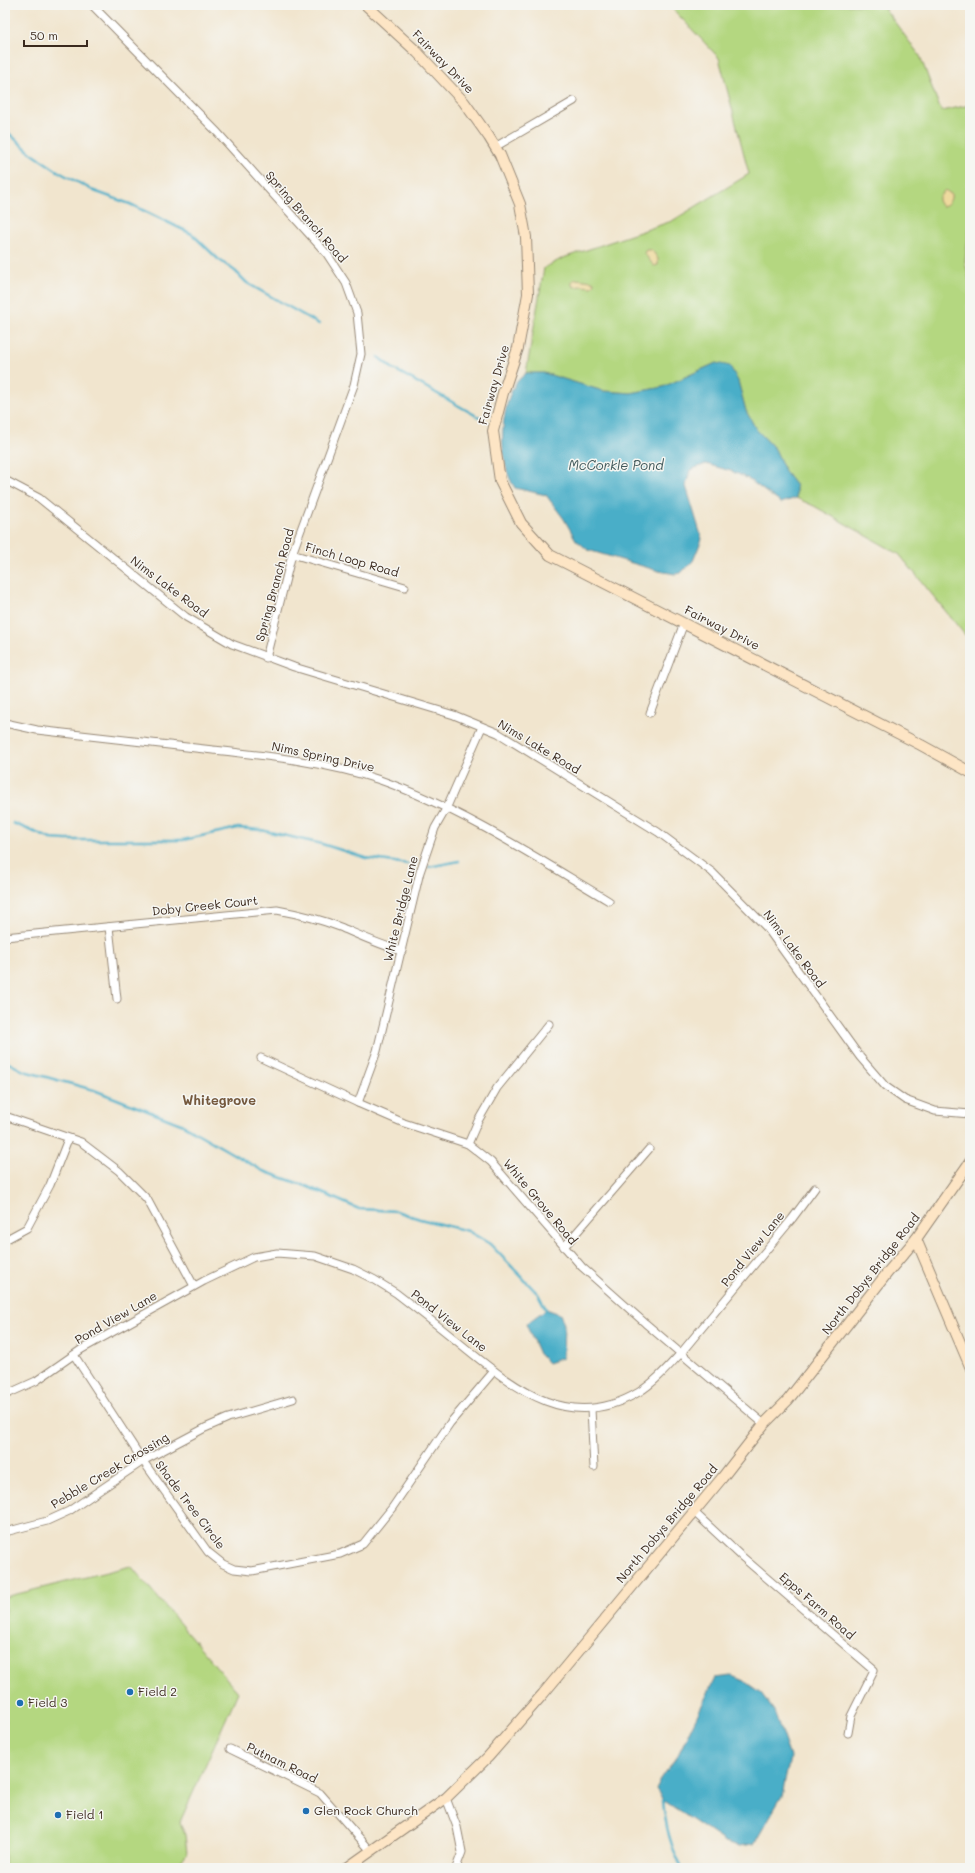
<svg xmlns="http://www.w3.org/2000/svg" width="975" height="1873" font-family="Mali,sans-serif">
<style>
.green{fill:#b4d780;stroke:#78804f}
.sand{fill:#eeda9e;stroke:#94825e}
.water{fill:#49aec8;stroke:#426c73}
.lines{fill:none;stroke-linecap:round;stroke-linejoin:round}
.stream{stroke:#49aec8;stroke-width:2.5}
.street-casing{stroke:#968876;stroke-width:9}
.secondary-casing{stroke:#968876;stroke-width:12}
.street{stroke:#fff;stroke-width:7}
.secondary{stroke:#fde5c5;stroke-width:10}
.poi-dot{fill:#1f6fb2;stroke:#f6f6f2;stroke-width:1.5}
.labels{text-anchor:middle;stroke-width:3;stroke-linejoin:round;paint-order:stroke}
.street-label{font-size:12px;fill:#3b2a1e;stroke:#f6f6f2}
.poi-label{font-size:12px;fill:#3b2a1e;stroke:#f6f6f2;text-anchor:start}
.water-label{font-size:13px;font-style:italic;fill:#40585a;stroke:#f6f6f2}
.neighbourhood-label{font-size:13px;font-weight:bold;fill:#75593e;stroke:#f6f6f2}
</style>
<rect width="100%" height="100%" fill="#f6f6f2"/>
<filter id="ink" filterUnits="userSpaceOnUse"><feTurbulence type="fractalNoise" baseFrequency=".025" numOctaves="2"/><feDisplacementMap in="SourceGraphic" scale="8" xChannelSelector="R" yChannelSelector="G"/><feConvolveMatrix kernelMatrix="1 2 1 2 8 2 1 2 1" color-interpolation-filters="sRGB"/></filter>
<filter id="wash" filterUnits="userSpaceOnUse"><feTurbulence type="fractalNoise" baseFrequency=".012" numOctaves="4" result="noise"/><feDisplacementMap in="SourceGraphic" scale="16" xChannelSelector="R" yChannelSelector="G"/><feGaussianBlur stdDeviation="0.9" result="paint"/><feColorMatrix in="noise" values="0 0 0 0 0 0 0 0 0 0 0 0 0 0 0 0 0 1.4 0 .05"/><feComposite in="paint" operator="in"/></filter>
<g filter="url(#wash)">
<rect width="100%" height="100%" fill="#f1e5ce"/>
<!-- green -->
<g class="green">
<polygon points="669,5 882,5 920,56 941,111 970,105 970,223 965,261 970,284 970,637 965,635 899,554 814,506 796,498 796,486 786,473 775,449 756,429 746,411 738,381 716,363 663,387 631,393 603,391 544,373 526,373 544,268 563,258 672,221 749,174 719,58"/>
<polygon points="131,1566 238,1692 180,1822 185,1835 187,1853 176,1868 5,1868 5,1597"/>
</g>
<!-- sand -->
<g class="sand">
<path d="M945 190 951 194C952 201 948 204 942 207L938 201 939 197Z"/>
<polygon points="646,250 652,250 658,259 658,265 654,266 644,253"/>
<polygon points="576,279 593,281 595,284 592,287 581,286 574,287 572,285 572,281"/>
</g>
<!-- water -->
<g class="water">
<path d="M716 363 730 366 738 381 746 411 756 429 775 449 786 473 796 486V498L781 503 747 478 731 471 706 464 690 470 686 486 702 539 693 561 681 573 675 574 659 571 588 550 576 540 564 519 546 495 515 488C497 462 500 410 515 384 518 380 522 377 526 373H544L603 391 631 393 663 387Z"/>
<polygon points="546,1309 560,1314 564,1324 563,1358 548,1363 539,1354 526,1324"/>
<polygon points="732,1676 744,1681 761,1693 774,1711 790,1757 782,1796 754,1844 740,1846 725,1842 663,1800 656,1789 661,1779 679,1753 715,1678"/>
</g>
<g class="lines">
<!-- stream -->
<g class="stream">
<polyline points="5,130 31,153 59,172 94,191 130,204 192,234 218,259 235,271 247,283 319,324"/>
<polyline points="378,357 392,368 482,419"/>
<polyline points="13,823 51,839 66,840 183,840 238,828 261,830 322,844 366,858 408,864"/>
<polyline points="429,867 459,861"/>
<polyline points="5,1061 24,1071 94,1090 181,1124 263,1171 306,1186 359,1209 396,1211 420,1219 468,1231 490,1244 538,1294 546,1309"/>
<path d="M663 1800C665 1824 670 1846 682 1868"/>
</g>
</g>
</g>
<g filter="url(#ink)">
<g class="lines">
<defs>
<g id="street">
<polyline points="92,5 218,133 327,254 346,283 357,313 361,354 354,385 292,554 266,658"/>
<polyline points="495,147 574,101"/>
<polyline points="5,480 39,498 186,617 232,644 294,667 454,715 498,733 658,832 712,872 767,928 860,1057 885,1086 905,1100 935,1111 970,1114"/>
<polyline points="292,554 405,587"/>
<polyline points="650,713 684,623"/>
<path d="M5 723 37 730C96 737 154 743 213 750 269 756 327 762 380 780 462 809 535 857 609 901"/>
<polyline points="109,927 117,999"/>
<path d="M5 937 277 910C299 914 320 919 340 927 361 936 380 945 402 951"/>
<polyline points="261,1058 358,1103 404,1123 468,1144 491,1162 582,1267 645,1323 764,1424"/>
<polyline points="358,1103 377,1051 420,872 435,828 446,809 482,727"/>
<polyline points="5,1116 81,1142 119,1171 147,1199 194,1286"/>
<polyline points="468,1144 478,1121 497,1088 549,1024"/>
<polyline points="5,1240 27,1228 50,1185 68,1139"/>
<polyline points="564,1247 649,1149"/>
<polyline points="74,1355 143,1461 208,1552 223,1564 234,1569 252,1571 340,1554 363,1544 392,1508 450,1423 494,1371"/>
<path d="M5 1395 36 1381 82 1349 204 1281 254 1257 277 1253 315 1256 353 1269 375 1280 396 1293C418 1310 441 1328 463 1346 515 1388 569 1434 639 1392 655 1382 668 1367 681 1353L792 1219 815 1188"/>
<polyline points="591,1409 594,1467"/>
<polyline points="694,1512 740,1555 874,1670 851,1716 848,1733"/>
<polyline points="5,1532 47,1521 69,1511 143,1461 205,1428 228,1418 293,1399"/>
<polyline points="230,1749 320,1793 371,1851"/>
<polyline points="446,1798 457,1827 462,1852 456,1868"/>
</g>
<g id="secondary">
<polyline points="366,5 417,52 464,102 489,137 500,155 520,204 526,237 528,294 518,348 503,393 493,431 500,481 521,523 550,555 921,745 970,772"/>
<polyline points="916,1239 970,1366"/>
<polyline points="347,1868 446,1798 488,1757 543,1694 722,1478 764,1424 788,1400 888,1272 916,1239 970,1162"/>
</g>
</defs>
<!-- street casing -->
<use href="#street" class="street-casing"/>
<!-- secondary casing -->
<use href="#secondary" class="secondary-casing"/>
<!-- street -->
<use href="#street" class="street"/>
<!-- secondary -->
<use href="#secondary" class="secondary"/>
</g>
</g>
<!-- markers -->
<g class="poi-dot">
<circle cx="130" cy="1692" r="4"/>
<circle cx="20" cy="1703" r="4"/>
<circle cx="306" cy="1811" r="4"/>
<circle cx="58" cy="1815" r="4"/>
</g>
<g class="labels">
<!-- street labels -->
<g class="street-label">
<text transform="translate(443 62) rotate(46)" y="4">Fairway Drive</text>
<text transform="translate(306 217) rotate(49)" y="4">Spring Branch Road</text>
<text transform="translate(494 385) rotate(-74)" y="4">Fairway Drive</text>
<text transform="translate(352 560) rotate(16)" y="4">Finch Loop Road</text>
<text transform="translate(275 585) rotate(-75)" y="4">Spring Branch Road</text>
<text transform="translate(169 587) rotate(37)" y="4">Nims Lake Road</text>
<text transform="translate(722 628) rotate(27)" y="4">Fairway Drive</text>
<text transform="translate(539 747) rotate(31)" y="4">Nims Lake Road</text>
<text transform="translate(323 757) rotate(12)" y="4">Nims Spring Drive</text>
<text transform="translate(205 906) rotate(-6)" y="4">Doby Creek Court</text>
<text transform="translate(401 909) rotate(-76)" y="4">White Bridge Lane</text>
<text transform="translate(794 949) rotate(53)" y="4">Nims Lake Road</text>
<text transform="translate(540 1202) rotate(50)" y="4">White Grove Road</text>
<text transform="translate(753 1249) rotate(-51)" y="4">Pond View Lane</text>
<text transform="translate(871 1274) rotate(-52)" y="4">North Dobys Bridge Road</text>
<text transform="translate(116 1318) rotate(-30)" y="4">Pond View Lane</text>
<text transform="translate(449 1321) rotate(38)" y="4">Pond View Lane</text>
<text transform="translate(110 1471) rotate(-31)" y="4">Pebble Creek Crossing</text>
<text transform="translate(190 1505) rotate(53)" y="4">Shade Tree Circle</text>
<text transform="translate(667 1524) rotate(-50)" y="4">North Dobys Bridge Road</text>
<text transform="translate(817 1606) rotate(41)" y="4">Epps Farm Road</text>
<text transform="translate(282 1763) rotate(26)" y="4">Putnam Road</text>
</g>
<!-- poi labels -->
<g class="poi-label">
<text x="138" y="1696">Field 2</text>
<text x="28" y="1707">Field 3</text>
<text x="314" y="1815">Glen Rock Church</text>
<text x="66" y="1819">Field 1</text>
</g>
<!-- water labels -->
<g class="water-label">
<text x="616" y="470">McCorkle Pond</text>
</g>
<!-- neighbourhood labels -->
<g class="neighbourhood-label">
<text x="219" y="1105">Whitegrove</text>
</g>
</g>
<!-- margin -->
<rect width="975" height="1873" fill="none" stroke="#f6f6f2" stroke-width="20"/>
<!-- scale -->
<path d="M24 40v6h63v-6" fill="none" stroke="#3b2a1e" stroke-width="2"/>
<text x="30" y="40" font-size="12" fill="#3b2a1e" stroke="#f6f6f2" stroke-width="3" paint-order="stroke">50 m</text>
</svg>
